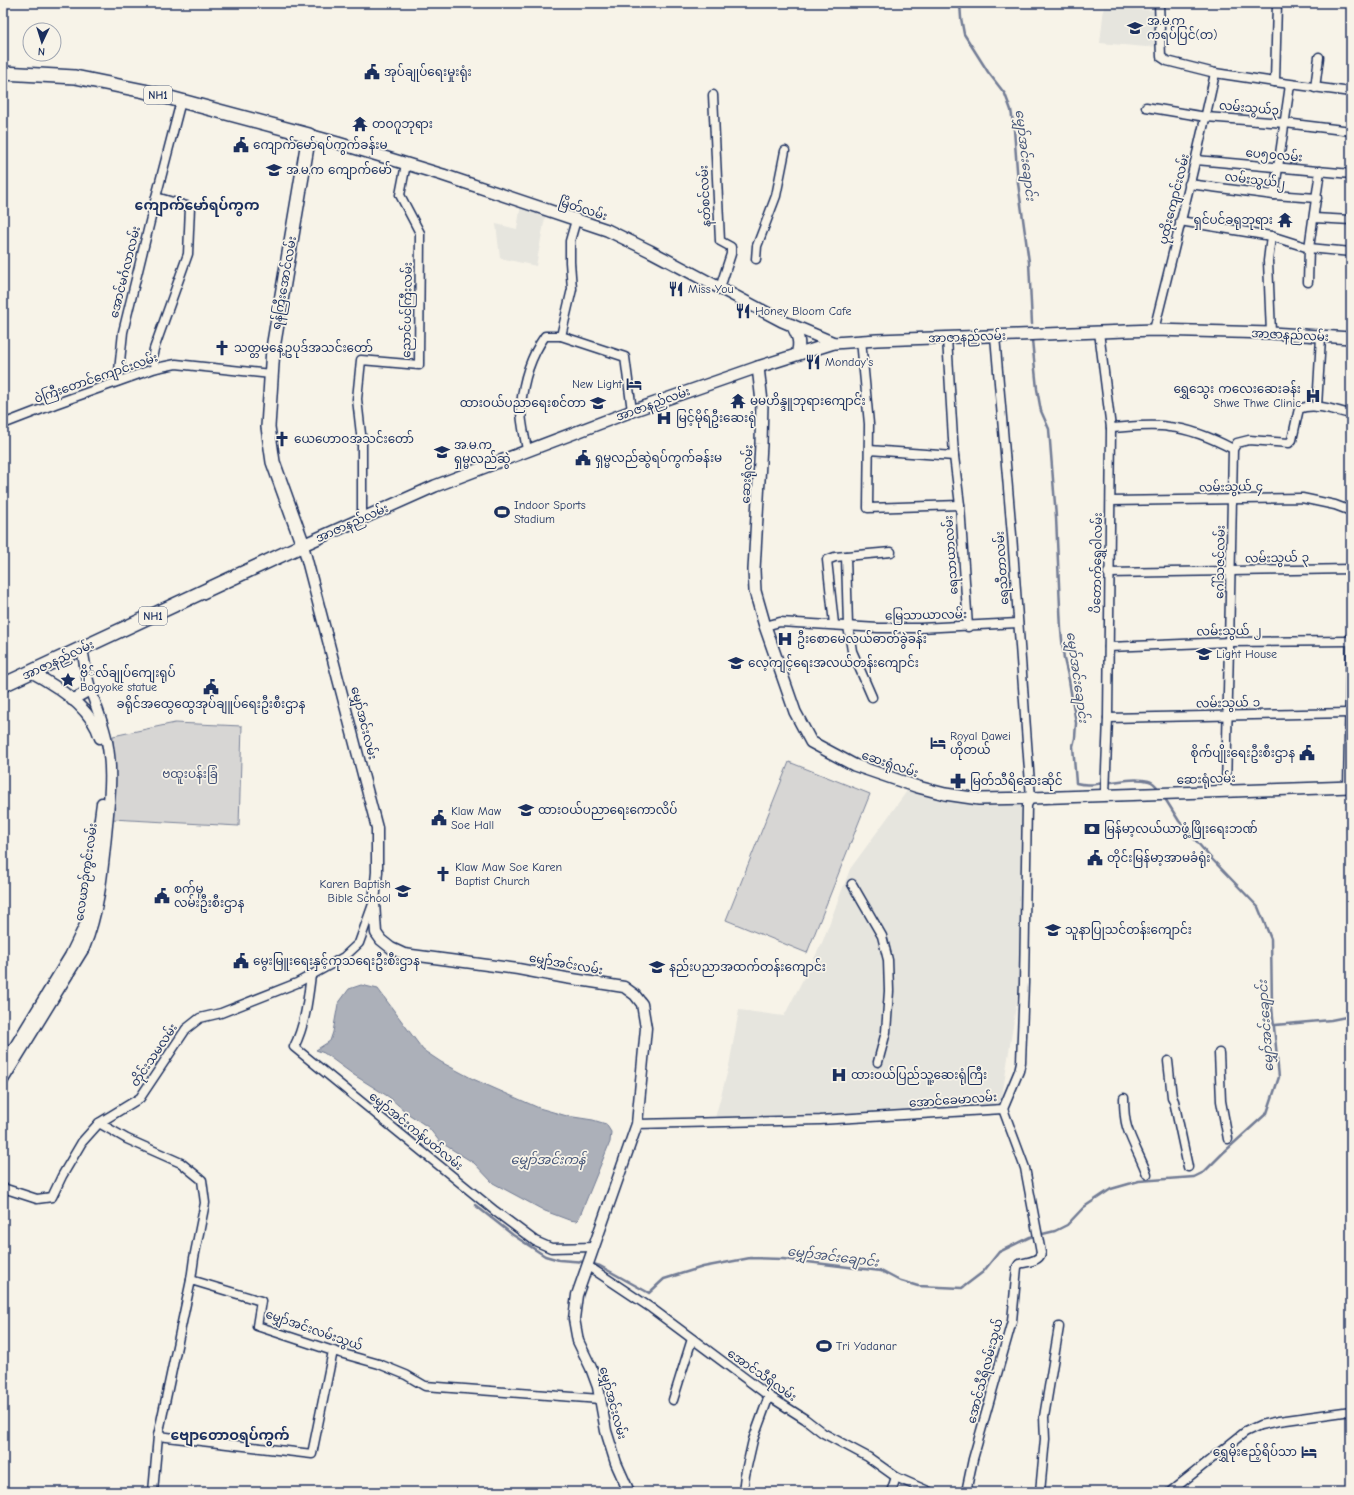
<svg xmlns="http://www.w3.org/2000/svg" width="1354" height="1495" font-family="'Comic Neue','Noto Sans Myanmar',sans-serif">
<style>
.built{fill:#e6e5de}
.green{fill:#d7d6d4;stroke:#798299}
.water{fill:#acb0b9;stroke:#727c95}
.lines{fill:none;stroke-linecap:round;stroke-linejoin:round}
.stream{stroke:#727c95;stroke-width:2.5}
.minor-casing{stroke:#1b2f5e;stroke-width:11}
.tertiary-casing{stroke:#1b2f5e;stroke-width:13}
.secondary-casing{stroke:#1b2f5e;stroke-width:14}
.trunk-casing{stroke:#1b2f5e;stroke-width:16}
.minor{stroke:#f7f3e8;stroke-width:8}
.tertiary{stroke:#f7f3e8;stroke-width:10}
.secondary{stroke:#f7f3e8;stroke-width:11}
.trunk{stroke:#f7f3e8;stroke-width:13}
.labels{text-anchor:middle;stroke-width:3.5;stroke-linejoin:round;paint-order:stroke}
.shield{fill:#f7f3e8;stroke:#5d6a87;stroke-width:1}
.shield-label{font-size:11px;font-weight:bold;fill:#1b2f5e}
.poi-label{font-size:12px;fill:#1b2f5e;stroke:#f7f3e8;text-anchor:start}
.street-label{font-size:12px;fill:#1b2f5e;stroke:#f7f3e8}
.park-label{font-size:12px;fill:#415076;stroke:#f7f3e8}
.water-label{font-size:13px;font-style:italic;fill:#465679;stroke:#f7f3e8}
.quarter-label{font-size:14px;font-weight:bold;fill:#1b2f5e;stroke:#f7f3e8}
</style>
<rect width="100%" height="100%" fill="#f7f3e8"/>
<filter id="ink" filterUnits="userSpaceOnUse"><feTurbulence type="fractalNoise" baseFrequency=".025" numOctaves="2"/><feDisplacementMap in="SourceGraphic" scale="8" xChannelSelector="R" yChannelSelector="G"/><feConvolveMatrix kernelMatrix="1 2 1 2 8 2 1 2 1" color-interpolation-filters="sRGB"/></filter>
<g filter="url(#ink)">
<!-- built -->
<g class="built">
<polygon points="1104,7 1161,11 1161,46 1146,47 1100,43"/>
<polygon points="521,204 546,212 536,266 500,258 496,224 517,229"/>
<polygon points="907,791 933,796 1021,803 1024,907 1022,968 1001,1103 892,1113 775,1115 715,1118 729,1066 739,1010 784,1016 822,943 850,869"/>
</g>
<!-- green -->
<g class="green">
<polygon points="175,723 242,726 239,826 112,819 113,736"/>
<polygon points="789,762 870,794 807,953 726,920"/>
</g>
<!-- water -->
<polygon class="water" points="361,985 378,989 423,1050 441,1062 473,1079 539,1108 567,1116 593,1120 606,1124 611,1132 610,1142 579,1218 576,1221 569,1220 545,1211 493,1183 474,1163 440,1142 428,1127 407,1113 389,1097 354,1075 324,1053 316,1050 330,1041 333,1032 338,1004 349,989"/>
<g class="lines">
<!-- stream -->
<g class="stream">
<polyline points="960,3 961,18 964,34 988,72 1005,94 1011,110 1014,129 1018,183 1029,262 1032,324"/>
<path d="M1032 340 1037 389 1041 411 1049 429 1056 517 1061 630 1064 659 1069 680 1076 723 1075 738 1073 746 1076 783C1097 789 1127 775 1149 781 1154 782 1157 787 1160 791"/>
<polyline points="1275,1025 1331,1020 1351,1016"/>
<polyline points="475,1205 513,1235 545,1256 559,1260 585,1262"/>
<polyline points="590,1263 600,1266 649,1293 664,1279 703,1267 750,1258 783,1259 881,1271 898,1280 918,1286 962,1288 983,1272 999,1252 1030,1237 1055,1231 1067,1225 1084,1207 1111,1189 1139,1181 1194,1177 1204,1172 1223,1153 1267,1113 1279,1077 1272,1007 1271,939 1258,907 1209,856 1179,821 1164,797"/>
</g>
<defs>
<g id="minor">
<polyline points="1159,3 1161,57 1167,61 1215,73 1275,82 1277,3"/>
<polyline points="1275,82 1351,92"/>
<polyline points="1315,88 1319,57"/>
<polyline points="713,95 720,241 731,247 731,254 720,288"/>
<polyline points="1146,107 1206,117 1285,123 1351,131"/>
<polyline points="1196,160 1351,174"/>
<polyline points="1189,184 1274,195 1317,198"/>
<polyline points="1274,195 1290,85"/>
<polyline points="156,197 190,207 188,254 154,349 152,359 156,368"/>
<polyline points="1314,218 1351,220"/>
<polyline points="1180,221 1271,236 1309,248 1351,252"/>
<polyline points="1271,236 1268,261 1271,333"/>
<polyline points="756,259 757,246 776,196 785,151"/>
<polyline points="1308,282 1309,248 1320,171"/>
<path d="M1154 330C1175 245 1197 159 1215 73"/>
<polyline points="1099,332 1111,428 1108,718 1105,795"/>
<polyline points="561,336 625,357 632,411"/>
<polyline points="947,338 954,456 960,505 968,627"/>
<polyline points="861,340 869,424 868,508 960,505"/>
<polyline points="118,381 123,332 156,197 181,101"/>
<polyline points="1317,407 1321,337"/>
<polyline points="3,424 55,404 156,368 176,364 271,374"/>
<path d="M1111 428C1128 427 1153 424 1169 427 1191 429 1214 439 1233 449"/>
<path d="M527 450C525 437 520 419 521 406 523 382 531 356 545 336H561L572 289 570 262V241L576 220"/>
<polyline points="869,450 954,456"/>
<polyline points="1111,501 1302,498 1335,505 1351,511"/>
<polyline points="362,519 362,443 357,399 361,360 419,365 420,233 400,195 406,164"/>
<polyline points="846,556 848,626 852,651 872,697"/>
<polyline points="1108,573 1351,569"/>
<polyline points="834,624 827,560 835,557 891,552"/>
<polyline points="765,626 780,622 878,628 920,628 1018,623"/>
<polyline points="1109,647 1230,642 1351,641"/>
<polyline points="1108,718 1349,713"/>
<polyline points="1348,787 1351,636"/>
<path d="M1226 791 1233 449 1237 443 1249 440 1289 443 1292 440 1298 413 1299 409C1314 402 1336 411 1351 414"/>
<polyline points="852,884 882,936 888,960 889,991 886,1032 878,1062"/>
<path d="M311 975C308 999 305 1026 294 1047L495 1211 535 1241 551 1248 594 1247"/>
<polyline points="1219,1053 1221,1101 1228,1139"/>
<polyline points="1168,1061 1172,1097 1174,1101 1188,1167"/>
<path d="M1124 1098C1124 1108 1124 1117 1127 1127 1132 1143 1141 1158 1147 1174"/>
<polyline points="99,1123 127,1139 181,1163 202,1180 205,1203 194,1258 191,1280 261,1301 257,1326 333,1351 379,1364 406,1375 425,1386 600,1399"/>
<polyline points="637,1124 820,1120 1003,1109 1019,1071 1021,1062 1024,983 1027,805 1031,798 1012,535 995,336"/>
<polyline points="3,1188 37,1199 52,1197 62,1176 82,1142 99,1123 140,1098 186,1029 200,1018 221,1013 297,983 344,957 359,943 373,904"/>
<polyline points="588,1266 651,1308 769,1396 805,1419 823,1433 868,1457 896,1477 930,1492"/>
<polyline points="673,1400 692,1339"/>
<polyline points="158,1436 191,1280"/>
<polyline points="153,1492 158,1436 312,1454 333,1351"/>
<polyline points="743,1492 745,1475 753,1440 769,1396"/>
<polyline points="891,1492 896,1477"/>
<path d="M966 1492 973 1459 1012 1321 1017 1267 1019 1264C1026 1262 1039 1262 1041 1253L1025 1168 1003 1109"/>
<polyline points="1040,1492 1045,1439 1044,1417 1059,1327"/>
<polyline points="1170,1492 1245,1432 1260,1425 1279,1421 1351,1411"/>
</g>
<g id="tertiary">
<polyline points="303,545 377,828 377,872 374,902 376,933 381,940 391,948 404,954 518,969 566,978 624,987 635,995 642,1004 646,1028 637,1124 577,1295 574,1319 578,1341 591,1368 598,1387 606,1431 616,1463 629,1492"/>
<path d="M31 672C57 686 92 708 100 738"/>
<polyline points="72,700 90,690"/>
<polyline points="3,1066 70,956 86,923 102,803"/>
<path d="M3 1080 84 948C100 910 103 866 107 825 109 802 112 778 109 755 107 733 98 712 91 691 86 677 85 663 82 649"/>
</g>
<g id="secondary">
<polyline points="309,135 338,143 443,175 607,230 650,251 782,321 834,343"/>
<path d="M792 325C798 336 801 342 797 354"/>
<polyline points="758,367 762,402 761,444 754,570 755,591 765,626 795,712 811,742 854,765 918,787 945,794 979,799 1031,798 1351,787"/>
<polyline points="303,545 435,486 632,411 758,367 834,343 877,340 1154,330 1271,333 1351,338"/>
</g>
<polyline id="trunk" points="3,73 75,77 144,91 309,135 273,348 268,427 273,462 303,545 3,685"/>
</defs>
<!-- minor casing -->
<use href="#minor" class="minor-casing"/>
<!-- tertiary casing -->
<use href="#tertiary" class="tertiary-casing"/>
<!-- secondary casing -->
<use href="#secondary" class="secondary-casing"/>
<!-- trunk casing -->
<use href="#trunk" class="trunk-casing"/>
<!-- minor -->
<use href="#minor" class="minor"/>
<!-- tertiary -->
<use href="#tertiary" class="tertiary"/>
<!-- secondary -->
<use href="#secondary" class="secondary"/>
<!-- trunk -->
<use href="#trunk" class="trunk"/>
</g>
</g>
<!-- icons -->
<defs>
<symbol id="school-bare" viewBox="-9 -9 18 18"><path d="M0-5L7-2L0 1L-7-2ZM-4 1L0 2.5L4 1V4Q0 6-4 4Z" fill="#1b2f5e" stroke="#f7f3e8" stroke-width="2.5" paint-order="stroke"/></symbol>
<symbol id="civic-bare" viewBox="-9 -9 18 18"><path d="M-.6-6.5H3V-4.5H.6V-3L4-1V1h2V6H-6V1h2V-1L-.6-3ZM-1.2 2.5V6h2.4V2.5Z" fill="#1b2f5e" stroke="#f7f3e8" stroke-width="2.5" paint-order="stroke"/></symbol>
<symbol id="temple-bare" viewBox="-9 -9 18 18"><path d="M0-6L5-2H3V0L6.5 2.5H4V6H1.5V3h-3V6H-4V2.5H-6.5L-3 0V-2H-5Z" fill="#1b2f5e" stroke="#f7f3e8" stroke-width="2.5" paint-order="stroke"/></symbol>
<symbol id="restaurant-bare" viewBox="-9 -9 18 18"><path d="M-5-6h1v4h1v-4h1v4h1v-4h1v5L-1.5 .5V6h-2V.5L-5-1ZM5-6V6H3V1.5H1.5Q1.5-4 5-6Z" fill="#1b2f5e" stroke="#f7f3e8" stroke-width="2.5" paint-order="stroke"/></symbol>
<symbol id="church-bare" viewBox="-9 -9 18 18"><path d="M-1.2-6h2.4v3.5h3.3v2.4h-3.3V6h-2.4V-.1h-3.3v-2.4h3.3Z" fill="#1b2f5e" stroke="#f7f3e8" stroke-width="2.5" paint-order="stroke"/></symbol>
<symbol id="hotel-bare" viewBox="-9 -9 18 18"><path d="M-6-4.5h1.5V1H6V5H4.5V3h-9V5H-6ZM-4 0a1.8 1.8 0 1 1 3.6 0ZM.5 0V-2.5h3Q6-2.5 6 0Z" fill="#1b2f5e" stroke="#f7f3e8" stroke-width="2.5" paint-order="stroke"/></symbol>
<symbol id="hospital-bare" viewBox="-9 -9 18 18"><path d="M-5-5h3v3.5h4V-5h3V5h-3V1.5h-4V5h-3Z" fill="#1b2f5e" stroke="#f7f3e8" stroke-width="2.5" paint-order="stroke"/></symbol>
<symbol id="stadium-bare" viewBox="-9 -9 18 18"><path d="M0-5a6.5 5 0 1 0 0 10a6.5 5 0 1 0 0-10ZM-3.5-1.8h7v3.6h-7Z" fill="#1b2f5e" stroke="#f7f3e8" stroke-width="2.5" paint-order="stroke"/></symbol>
<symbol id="sight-bare" viewBox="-9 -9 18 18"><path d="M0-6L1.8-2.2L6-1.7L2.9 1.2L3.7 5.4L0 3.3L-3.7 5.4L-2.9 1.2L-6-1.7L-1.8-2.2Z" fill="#1b2f5e" stroke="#f7f3e8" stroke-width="2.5" paint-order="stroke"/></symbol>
<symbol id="pharmacy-bare" viewBox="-9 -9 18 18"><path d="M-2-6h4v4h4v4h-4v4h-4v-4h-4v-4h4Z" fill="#1b2f5e" stroke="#f7f3e8" stroke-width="2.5" paint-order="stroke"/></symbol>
<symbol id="university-bare" viewBox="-9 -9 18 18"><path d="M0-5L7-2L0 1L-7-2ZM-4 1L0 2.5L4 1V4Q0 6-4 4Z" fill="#1b2f5e" stroke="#f7f3e8" stroke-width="2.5" paint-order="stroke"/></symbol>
<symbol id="bank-bare" viewBox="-9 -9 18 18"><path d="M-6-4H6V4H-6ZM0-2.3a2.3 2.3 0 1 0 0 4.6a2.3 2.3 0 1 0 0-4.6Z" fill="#1b2f5e" stroke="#f7f3e8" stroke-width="2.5" paint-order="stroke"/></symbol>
</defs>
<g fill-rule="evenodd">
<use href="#school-bare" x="1124" y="17" width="22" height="22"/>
<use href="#civic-bare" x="361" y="61" width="22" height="22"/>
<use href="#temple-bare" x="349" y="113" width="22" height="22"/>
<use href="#civic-bare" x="230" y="134" width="22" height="22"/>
<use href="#school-bare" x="263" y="159" width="22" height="22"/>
<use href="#temple-bare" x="1274" y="209" width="22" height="22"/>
<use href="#restaurant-bare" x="665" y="278" width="22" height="22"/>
<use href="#restaurant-bare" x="732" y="300" width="22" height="22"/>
<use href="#church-bare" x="211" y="337" width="22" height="22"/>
<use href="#restaurant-bare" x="802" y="351" width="22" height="22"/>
<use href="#hotel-bare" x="623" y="373" width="22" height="22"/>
<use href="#hospital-bare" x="1302" y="385" width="22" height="22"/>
<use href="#temple-bare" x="727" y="390" width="22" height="22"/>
<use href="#school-bare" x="587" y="392" width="22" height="22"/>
<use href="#hospital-bare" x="653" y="407" width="22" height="22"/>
<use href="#church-bare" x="271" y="428" width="22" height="22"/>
<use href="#school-bare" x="431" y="441" width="22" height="22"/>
<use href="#civic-bare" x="572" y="447" width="22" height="22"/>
<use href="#stadium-bare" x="491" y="501" width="22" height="22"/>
<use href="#hospital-bare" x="774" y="628" width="22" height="22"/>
<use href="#school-bare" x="1193" y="643" width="22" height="22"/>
<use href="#school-bare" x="725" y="652" width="22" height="22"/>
<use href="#sight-bare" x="57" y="669" width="22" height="22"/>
<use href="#civic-bare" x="200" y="676" width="22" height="22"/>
<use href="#hotel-bare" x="927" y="732" width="22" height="22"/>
<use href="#civic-bare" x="1296" y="742" width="22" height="22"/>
<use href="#pharmacy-bare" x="947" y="770" width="22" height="22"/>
<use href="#university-bare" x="515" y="799" width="22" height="22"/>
<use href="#civic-bare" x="428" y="807" width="22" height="22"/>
<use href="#bank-bare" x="1081" y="818" width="22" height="22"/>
<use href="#civic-bare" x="1084" y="847" width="22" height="22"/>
<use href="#church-bare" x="432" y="863" width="22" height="22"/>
<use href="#school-bare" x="392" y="880" width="22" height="22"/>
<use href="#civic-bare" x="151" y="885" width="22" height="22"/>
<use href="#school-bare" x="1042" y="919" width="22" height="22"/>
<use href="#civic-bare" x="230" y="950" width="22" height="22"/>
<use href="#school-bare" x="646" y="956" width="22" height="22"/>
<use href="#hospital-bare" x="828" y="1064" width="22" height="22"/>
<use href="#stadium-bare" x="813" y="1335" width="22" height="22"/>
<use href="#hotel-bare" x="1298" y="1441" width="22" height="22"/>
</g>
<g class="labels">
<!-- shield labels -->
<g class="shield">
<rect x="144" y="86" width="28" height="18" rx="3"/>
<rect x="139" y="607" width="28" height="18" rx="3"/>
</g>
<g class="shield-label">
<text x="158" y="99">NH1</text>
<text x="153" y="620">NH1</text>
</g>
<!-- poi labels -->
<g class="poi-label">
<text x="1147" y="25">အ.မ.က<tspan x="1147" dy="14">ကရပ်ပြင်(တ)</tspan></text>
<text x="384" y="76">အုပ်ချုပ်ရေးမှုးရုံး</text>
<text x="372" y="128">တဝဂူဘုရား</text>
<text x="253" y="149">ကျောက်မော်ရပ်ကွက်ခန်းမ</text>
<text x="286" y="174">အ.မ.က ကျောက်မော်</text>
<text x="1273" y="224" text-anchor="end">ရှင်ပင်ခရုဘုရား</text>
<text x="688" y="293">Miss You</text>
<text x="755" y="315">Honey Bloom Cafe</text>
<text x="234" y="352">သတ္တမနေ့ဥပုဒ်အသင်းတော်</text>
<text x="825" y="366">Monday's</text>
<text x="622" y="388" text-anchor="end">New Light</text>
<text x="1301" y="393" text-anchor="end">ရွှေသွေး ကလေးဆေးခန်း<tspan x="1301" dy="14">Shwe Thwe Clinic</tspan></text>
<text x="750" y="405">မမဟိန္ဒူဘုရားကျောင်း</text>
<text x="586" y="407" text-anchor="end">ထားဝယ်ပညာရေးစင်တာ</text>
<text x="676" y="422">မြင့်မိုရ်ဦးဆေးရုံ</text>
<text x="294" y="443">ယေဟောဝအသင်းတော်</text>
<text x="454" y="449">အ.မ.က<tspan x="454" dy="14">ရှမ္မလည်ဆွဲ</tspan></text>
<text x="595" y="462">ရှမ္မလည်ဆွဲရပ်ကွက်ခန်းမ</text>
<text x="514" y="509">Indoor Sports<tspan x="514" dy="14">Stadium</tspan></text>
<text x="797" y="643">ဦးစောမေလယ်ဓာတ်ခွဲခန်း</text>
<text x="1216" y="658">Light House</text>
<text x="748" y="667">လေ့ကျင့်ရေးအလယ်တန်းကျောင်း</text>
<text x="80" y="677">ဗို်လ်ချုပ်ကျေးရုပ်<tspan x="80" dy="14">Bogyoke statue</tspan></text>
<text x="211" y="708" text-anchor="middle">ခရိုင်အထွေထွေအုပ်ချူပ်ရေးဦးစီးဌာန</text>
<text x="950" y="740">Royal Dawei<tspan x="950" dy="14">ဟိုတယ်</tspan></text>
<text x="1295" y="757" text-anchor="end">စိုက်ပျိုးရေးဦးစီးဌာန</text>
<text x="970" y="785">မြတ်သီရိဆေးဆိုင်</text>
<text x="538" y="814">ထားဝယ်ပညာရေးကောလိပ်</text>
<text x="451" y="815">Klaw Maw<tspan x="451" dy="14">Soe Hall</tspan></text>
<text x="1104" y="833">မြန်မာ့လယ်ယာဖွံ့ဖြိုးရေးဘဏ်</text>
<text x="1107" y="862">တိုင်းမြန်မာ့အာမခံရုံး</text>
<text x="455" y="871">Klaw Maw Soe Karen<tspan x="455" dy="14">Baptist Church</tspan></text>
<text x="391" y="888" text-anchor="end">Karen Baptish<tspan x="391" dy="14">Bible School</tspan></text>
<text x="174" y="893">စက်မူ<tspan x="174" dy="14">လမ်းဦးစီးဌာန</tspan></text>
<text x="1065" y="934">သူနာပြုသင်တန်းကျောင်း</text>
<text x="253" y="965">မွေးမြူးရေးနှင့်ကုသရေးဦးစီးဌာန</text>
<text x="669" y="971">နည်းပညာအထက်တန်းကျောင်း</text>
<text x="851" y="1079">ထားဝယ်ပြည်သူ့ဆေးရုံကြီး</text>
<text x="836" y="1350">Tri Yadanar</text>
<text x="1297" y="1456" text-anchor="end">ရွှေမိုးဧည့်ရိပ်သာ</text>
</g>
<!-- street labels -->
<g class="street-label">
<text transform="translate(1249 108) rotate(5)" y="4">လမ်းသွယ်၃</text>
<text transform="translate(1274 155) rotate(5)" y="4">ပေ၅၀လမ်း</text>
<text transform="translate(1255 180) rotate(7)" y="4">လမ်းသွယ်၂</text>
<text transform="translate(705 196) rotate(-93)" y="4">နတ်စင်လမ်း</text>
<text transform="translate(1174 199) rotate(-76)" y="4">ပုထိုးကျောင်းလမ်း</text>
<text transform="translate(583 209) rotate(18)" y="4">မြိတ်လမ်း</text>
<text transform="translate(125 272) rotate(-76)" y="4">အောင်မင်္ဂလာလမ်း</text>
<text transform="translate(284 283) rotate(-80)" y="4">ရန်ကြီးအောင်လမ်း</text>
<text transform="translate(407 310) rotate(-89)" y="4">ညောင်ပင်ကြီးလမ်း</text>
<text transform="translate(1290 335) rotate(3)" y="4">အာဇာနည်လမ်း</text>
<text transform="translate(967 337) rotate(-2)" y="4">အာဇာနည်လမ်း</text>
<text transform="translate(96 378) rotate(-19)" y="4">ဝဲကြီးတောင်ကျောင်းလမ်း</text>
<text transform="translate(653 404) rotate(-20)" y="4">အာဇာနည်လမ်း</text>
<text transform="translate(747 474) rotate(-87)" y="4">ဆေးရုံလမ်း</text>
<text transform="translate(1231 487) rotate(-1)" y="4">လမ်းသွယ် ၄</text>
<text transform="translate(352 523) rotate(-24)" y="4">အာဇာနည်လမ်း</text>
<text transform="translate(951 555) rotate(-94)" y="4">ရေသာယာလမ်း</text>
<text transform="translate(1277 558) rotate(-1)" y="4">လမ်းသွယ် ၃</text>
<text transform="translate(1220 562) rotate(-89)" y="4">ဂေါ်သဇင်လမ်း</text>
<text transform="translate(1097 563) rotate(-89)" y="4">ပိတောက်ရွှေဝါလမ်း</text>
<text transform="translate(1002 568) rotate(-94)" y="4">ရေသီတာလမ်း</text>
<text transform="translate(926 615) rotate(-1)" y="4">မြေသာယာလမ်း</text>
<text transform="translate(1229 631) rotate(-1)" y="4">လမ်းသွယ် ၂</text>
<text transform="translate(58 660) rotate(-25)" y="4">အာဇာနည်လမ်း</text>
<text transform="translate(1228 703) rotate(-1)" y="4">လမ်းသွယ် ၁</text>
<text transform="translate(364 723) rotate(76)" y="4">မျှော်အင်းလမ်း</text>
<text transform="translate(890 764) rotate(19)" y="4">ဆေးရုံလမ်း</text>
<text transform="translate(1206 779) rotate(-2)" y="4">ဆေးရုံလမ်း</text>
<text transform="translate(86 872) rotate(-82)" y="4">လေယာဉ်ကွင်းလမ်း</text>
<text transform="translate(566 964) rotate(10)" y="4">မျှော်အင်းလမ်း</text>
<text transform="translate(154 1055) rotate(-56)" y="4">တိုင်းသမလမ်း</text>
<text transform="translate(953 1100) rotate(-4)" y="4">အောင်ခေမာလမ်း</text>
<text transform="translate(416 1131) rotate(39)" y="4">မျှော်အင်းကန်ပတ်လမ်း</text>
<text transform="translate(314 1330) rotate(19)" y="4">မျှော်အင်းလမ်းသွယ်</text>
<text transform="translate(985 1371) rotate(-75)" y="4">အောင်သီရိလမ်းသွယ်</text>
<text transform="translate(762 1375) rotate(35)" y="4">အောင်သီရိလမ်း</text>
<text transform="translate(613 1403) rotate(75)" y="4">မျှော်အင်းလမ်း</text>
</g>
<!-- park labels -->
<g class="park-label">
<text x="190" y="778">ဗထူးပန်းခြံ</text>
</g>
<!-- water labels -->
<g class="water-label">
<text transform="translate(1026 155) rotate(83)" y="5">မျှော်အင်းချောင်း</text>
<text transform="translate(1078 677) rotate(82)" y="5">မျှော်အင်းချောင်း</text>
<text transform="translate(1265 1026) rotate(-94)" y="5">မျှော်အင်းချောင်း</text>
<text x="548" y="1164">မျှော်အင်းကန်</text>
<text transform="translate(833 1256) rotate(7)" y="5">မျှော်အင်းချောင်း</text>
</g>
<!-- quarter labels -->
<g class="quarter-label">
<text x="197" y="210">ကျောက်မော်ရပ်ကွက</text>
<text x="230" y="1440">ဗျောတောဝရပ်ကွက်</text>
</g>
</g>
<!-- margin -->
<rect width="1354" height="1495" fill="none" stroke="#f7f3e8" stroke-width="16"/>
<rect x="8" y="8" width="1338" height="1479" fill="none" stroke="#1b2f5e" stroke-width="1.5" filter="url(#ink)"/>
<!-- north arrow -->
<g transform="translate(42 42) rotate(184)"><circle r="19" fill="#f7f3e8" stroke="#9fa5b1"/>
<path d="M0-3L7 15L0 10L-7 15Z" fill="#1b2f5e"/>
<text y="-6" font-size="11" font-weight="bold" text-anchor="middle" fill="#1b2f5e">N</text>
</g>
</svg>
